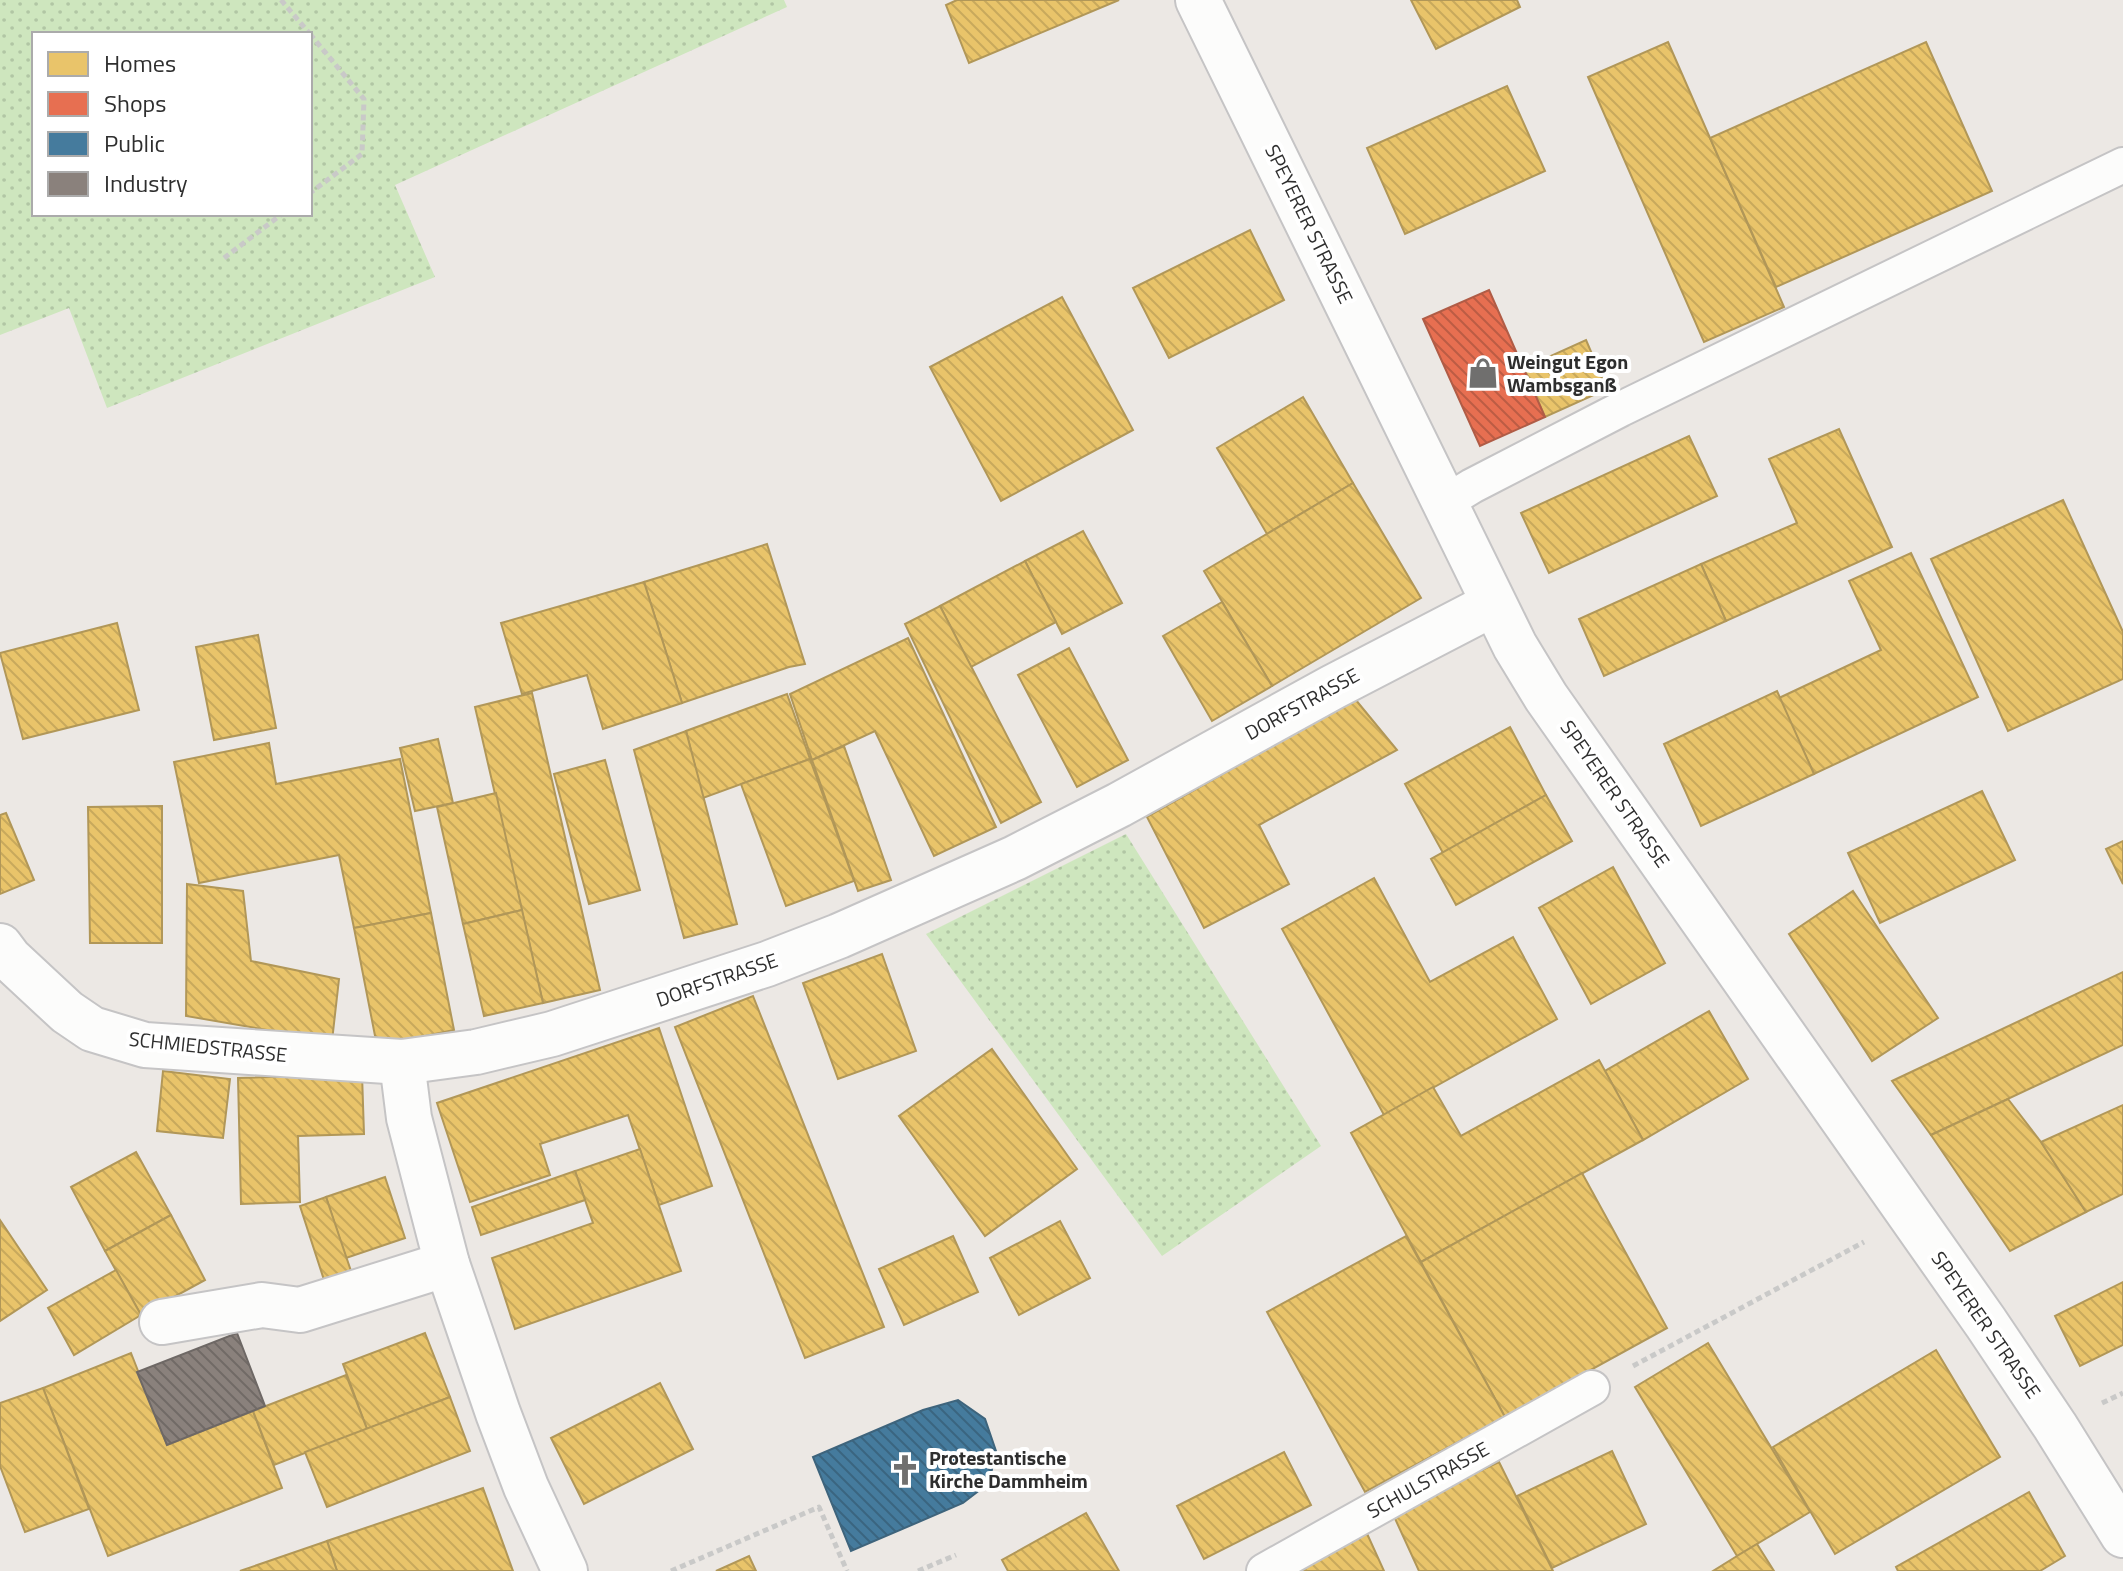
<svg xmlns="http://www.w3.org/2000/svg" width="2123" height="1571" font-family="'Titillium Web',sans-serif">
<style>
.grass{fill:url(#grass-dots);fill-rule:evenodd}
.homes{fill:url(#homes-back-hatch);stroke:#b19758;stroke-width:2}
.shops{fill:url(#shops-back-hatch);stroke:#b05c46;stroke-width:2}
.public{fill:url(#public-back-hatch);stroke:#3e647c;stroke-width:2}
.industry{fill:url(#industry-back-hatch);stroke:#6e6865;stroke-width:2}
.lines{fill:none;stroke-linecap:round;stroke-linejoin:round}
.lane-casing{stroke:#c5c4c5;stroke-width:38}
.street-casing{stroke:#c5c4c5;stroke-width:48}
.secondary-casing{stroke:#c5c4c5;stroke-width:48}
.path{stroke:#c9c9c8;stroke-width:5;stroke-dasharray:6 4;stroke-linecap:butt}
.lane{stroke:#fcfcfb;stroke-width:34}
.street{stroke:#fcfcfb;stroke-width:44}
.secondary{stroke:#fcfcfb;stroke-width:44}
.labels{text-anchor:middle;stroke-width:8;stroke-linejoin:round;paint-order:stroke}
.street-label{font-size:20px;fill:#2e2e2e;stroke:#fff}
.poi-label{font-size:20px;font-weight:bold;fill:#2e2e2e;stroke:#fff;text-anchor:start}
</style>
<defs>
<pattern id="grass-dots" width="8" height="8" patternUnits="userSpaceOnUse" patternTransform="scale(2)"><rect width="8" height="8" fill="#cee6be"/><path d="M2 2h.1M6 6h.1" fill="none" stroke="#b1c6a4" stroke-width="1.8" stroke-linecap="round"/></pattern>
<pattern id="homes-back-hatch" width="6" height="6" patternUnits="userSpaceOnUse" patternTransform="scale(2)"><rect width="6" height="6" fill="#e9c46a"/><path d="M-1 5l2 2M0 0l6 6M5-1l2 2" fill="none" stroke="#c8a95c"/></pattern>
<pattern id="shops-back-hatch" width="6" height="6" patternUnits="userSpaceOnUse" patternTransform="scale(2)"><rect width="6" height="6" fill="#e76f51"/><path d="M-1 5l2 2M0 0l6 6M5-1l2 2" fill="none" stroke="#bc5c44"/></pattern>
<pattern id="public-back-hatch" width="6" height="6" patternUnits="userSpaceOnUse" patternTransform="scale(2)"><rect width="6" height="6" fill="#457b9d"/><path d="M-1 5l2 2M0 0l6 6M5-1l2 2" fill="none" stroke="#3a6580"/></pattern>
<pattern id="industry-back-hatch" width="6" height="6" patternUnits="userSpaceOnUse" patternTransform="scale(2)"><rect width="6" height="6" fill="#8a817c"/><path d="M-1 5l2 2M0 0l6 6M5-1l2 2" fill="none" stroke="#716a66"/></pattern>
</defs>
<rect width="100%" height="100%" fill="#ece8e4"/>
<!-- grass -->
<g class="grass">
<path d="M0 0H784L787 7 395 185 435 277 107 408 69 308 0 335ZM310 34V214H34V34Z"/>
<polygon points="1126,834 1321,1146 1162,1256 926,934"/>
</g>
<!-- homes -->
<g class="homes">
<polygon points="957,0 1119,0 969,63 946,5"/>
<polygon points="1411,0 1517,0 1520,7 1436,49"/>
<polygon points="1668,42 1784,307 1704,342 1588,77"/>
<polygon points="1926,42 1992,191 1776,287 1710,138"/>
<polygon points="1507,86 1545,171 1405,234 1367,148"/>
<polygon points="1250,230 1284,300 1169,358 1133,288"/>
<polygon points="1062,297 1133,430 1001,501 930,367"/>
<polygon points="1586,340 1607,389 1545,417 1524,368"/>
<polygon points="1303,397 1353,483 1267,534 1217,448"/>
<polygon points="1839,429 1892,547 1726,621 1701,564 1797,523 1769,459"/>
<polygon points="1689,436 1717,496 1549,573 1521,513"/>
<polygon points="1353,483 1421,598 1272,686 1204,571"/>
<polygon points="2063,500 2123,632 2123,679 2008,731 1931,559"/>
<polygon points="1083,531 1122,603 1062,634 1025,561"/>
<polygon points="767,544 805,664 789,667 682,703 644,582"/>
<polygon points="1911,553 1978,697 1814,774 1779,698 1881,650 1849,581"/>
<polygon points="1025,561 1056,622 971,667 940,606"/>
<polygon points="1701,564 1726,621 1604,676 1579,619"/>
<polygon points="644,582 682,703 603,729 587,675 522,694 501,623"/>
<polygon points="1222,602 1272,686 1212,721 1163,636"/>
<polygon points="940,606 1041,802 1001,823 905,624"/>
<polygon points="117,623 139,710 23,739 0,653"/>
<polygon points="258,635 276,728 214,740 196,647"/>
<polygon points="908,638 996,827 934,856 875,731 812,760 790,694"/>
<polygon points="1069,648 1128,760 1077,787 1018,675"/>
<polygon points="1777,691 1814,774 1701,826 1664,744"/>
<polygon points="532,693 600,990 543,1003 475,707"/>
<polygon points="787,694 810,759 703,798 686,731"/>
<polygon points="1355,699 1397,750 1259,825 1289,884 1204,928 1147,817"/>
<polygon points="1510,727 1546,795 1443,853 1405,784"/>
<polygon points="686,731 737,924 684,938 634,750"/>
<polygon points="438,739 453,803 415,811 400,748"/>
<polygon points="269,743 276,784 400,759 431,913 354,928 339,855 199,883 174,762"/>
<polygon points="844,746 891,880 858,891 812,760"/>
<polygon points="810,759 854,881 786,906 741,784"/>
<polygon points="605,760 640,890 589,904 554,774"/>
<polygon points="1982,791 2015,860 1880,923 1848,853"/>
<polygon points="496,793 522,910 463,924 437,807"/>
<polygon points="1546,795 1572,841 1456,905 1431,859"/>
<polygon points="162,806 162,943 90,943 88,807"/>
<polygon points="6,813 34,880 0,894 0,815"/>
<polygon points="2123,841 2123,884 2106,849"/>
<polygon points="1613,867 1665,963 1591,1004 1539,908"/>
<polygon points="1374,878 1430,982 1513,937 1557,1019 1384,1115 1282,929"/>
<polygon points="187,884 243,891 251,961 339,979 332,1041 186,1016"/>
<polygon points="1853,891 1938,1018 1872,1061 1789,934"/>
<polygon points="522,910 543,1003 484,1016 463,924"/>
<polygon points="431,913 454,1030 377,1046 354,928"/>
<polygon points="882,954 916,1051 838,1079 803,983"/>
<polygon points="2123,972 2123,1045 1931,1135 1892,1081"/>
<polygon points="753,996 884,1327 805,1358 675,1027"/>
<polygon points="1709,1011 1748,1079 1643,1140 1605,1071"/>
<polygon points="659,1028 712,1186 659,1205 628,1115 540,1144 550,1175 470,1202 437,1103"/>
<polygon points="992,1049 1077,1169 985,1236 899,1116"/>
<polygon points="1599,1060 1643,1140 1421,1262 1351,1133 1433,1087 1461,1136"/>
<polygon points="163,1071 230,1079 223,1138 157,1131"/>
<polygon points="362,1074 364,1134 298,1136 300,1202 241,1204 238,1078"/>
<polygon points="2008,1099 2041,1142 2086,1212 2010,1251 1931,1135"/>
<polygon points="2123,1105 2123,1194 2086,1212 2041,1142"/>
<polygon points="640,1149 681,1271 515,1329 492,1258 593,1223 575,1171"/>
<polygon points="136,1152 171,1215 105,1251 71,1187"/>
<polygon points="575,1171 585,1200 481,1235 472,1207"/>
<polygon points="1582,1173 1667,1328 1505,1417 1421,1262"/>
<polygon points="385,1177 405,1238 346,1258 326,1197"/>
<polygon points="326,1197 352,1274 325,1283 300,1206"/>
<polygon points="171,1215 205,1280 141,1315 105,1251"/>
<polygon points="0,1220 47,1290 0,1321"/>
<polygon points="1060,1221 1090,1278 1019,1315 990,1258"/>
<polygon points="953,1236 978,1292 904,1325 879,1269"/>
<polygon points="1406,1236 1505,1417 1365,1492 1267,1312"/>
<polygon points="116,1270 141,1315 74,1355 48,1308"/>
<polygon points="2123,1282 2123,1345 2080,1366 2055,1316"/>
<polygon points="425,1333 450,1397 367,1429 343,1364"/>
<polygon points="1708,1343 1810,1512 1737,1556 1635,1387"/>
<polygon points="1936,1350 2000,1457 1835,1554 1773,1447"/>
<polygon points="131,1353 167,1445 253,1411 282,1488 108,1556 43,1388"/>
<polygon points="346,1375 367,1429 274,1465 253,1411"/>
<polygon points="660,1383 693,1449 584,1504 551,1438"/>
<polygon points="43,1388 89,1509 25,1532 0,1466 0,1403"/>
<polygon points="450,1397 470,1451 327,1507 305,1452"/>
<polygon points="1612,1451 1646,1524 1552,1568 1517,1496"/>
<polygon points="1284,1452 1311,1505 1204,1559 1177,1506"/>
<polygon points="1499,1462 1553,1571 1419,1571 1392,1512"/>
<polygon points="483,1488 513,1571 337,1571 327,1541"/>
<polygon points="2029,1492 2065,1556 2040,1571 1898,1571 1896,1567"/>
<polygon points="1086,1513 1119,1571 1008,1571 1002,1560"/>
<polygon points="1364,1527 1384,1571 1271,1571"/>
<polygon points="327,1541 337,1571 240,1571"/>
<polygon points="1757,1544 1774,1571 1713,1571 1737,1556"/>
<polygon points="749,1556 756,1571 716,1571"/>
</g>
<!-- shops -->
<polygon class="shops" points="1489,290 1545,417 1480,446 1423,319"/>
<!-- public -->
<polygon class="public" points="958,1400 985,1419 996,1451 989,1483 963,1503 851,1551 813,1457 923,1410"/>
<!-- industry -->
<polygon class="industry" points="237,1333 265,1406 167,1445 137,1372"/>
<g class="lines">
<defs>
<g id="lane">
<polyline points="1446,502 1472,486 1621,409 2123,165"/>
<polyline points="1264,1571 1592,1388"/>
</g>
<g id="street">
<polyline points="0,946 9,958 67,1012 92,1029 145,1045 402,1062 476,1052 552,1034 767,964 839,936 1015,858 1119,805 1333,687 1493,604"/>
<polyline points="402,1062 409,1118 447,1264 498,1413 526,1487 565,1571"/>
<polyline points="162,1322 262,1305 300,1310 447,1264"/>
</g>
<polyline id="secondary" points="1198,0 1515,646 1546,697 1986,1323 2055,1426 2123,1535"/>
</defs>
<!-- lane casing -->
<use href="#lane" class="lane-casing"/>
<!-- street casing -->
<use href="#street" class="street-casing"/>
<!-- secondary casing -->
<use href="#secondary" class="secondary-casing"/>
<!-- path -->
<g class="path">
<polyline points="281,0 310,34"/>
<polyline points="310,34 364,99 362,154 310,193"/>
<polyline points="224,258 282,214"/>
<polyline points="1633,1366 1864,1242"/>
<polyline points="2102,1403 2123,1393"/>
<polyline points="671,1571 819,1507 847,1571"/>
<polyline points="918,1571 956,1555"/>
</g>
<!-- lane -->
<use href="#lane" class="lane"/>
<!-- street -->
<use href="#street" class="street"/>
<!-- secondary -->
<use href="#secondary" class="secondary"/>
</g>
<!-- icons -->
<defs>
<symbol id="shop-bare" viewBox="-9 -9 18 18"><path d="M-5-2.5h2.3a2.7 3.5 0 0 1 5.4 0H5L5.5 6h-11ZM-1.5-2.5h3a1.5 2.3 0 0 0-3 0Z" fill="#706f6e" stroke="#fff" stroke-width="2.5" paint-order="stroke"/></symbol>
<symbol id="church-bare" viewBox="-9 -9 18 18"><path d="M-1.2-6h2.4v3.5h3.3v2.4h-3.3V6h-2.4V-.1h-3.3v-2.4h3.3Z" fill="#706f6e" stroke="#fff" stroke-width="2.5" paint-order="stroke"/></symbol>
</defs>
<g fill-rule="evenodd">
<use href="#shop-bare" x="1461" y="351" width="44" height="44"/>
<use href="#church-bare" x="883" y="1448" width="44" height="44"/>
</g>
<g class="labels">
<!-- street labels -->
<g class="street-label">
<text transform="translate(1309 224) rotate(64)" y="7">SPEYERER STRASSE</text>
<text transform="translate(1302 704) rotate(-29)" y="7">DORFSTRASSE</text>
<text transform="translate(1615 794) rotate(55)" y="7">SPEYERER STRASSE</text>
<text transform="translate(717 980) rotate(-19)" y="7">DORFSTRASSE</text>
<text transform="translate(208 1047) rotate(6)" y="7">SCHMIEDSTRASSE</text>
<text transform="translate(1986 1325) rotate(55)" y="7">SPEYERER STRASSE</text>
<text transform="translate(1428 1480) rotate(-29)" y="7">SCHULSTRASSE</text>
</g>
<!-- poi labels -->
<g class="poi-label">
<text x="1507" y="369">Weingut Egon<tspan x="1507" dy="23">Wambsganß</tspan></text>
<text x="929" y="1465">Protestantische<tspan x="929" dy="23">Kirche Dammheim</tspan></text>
</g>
</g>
<!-- legend -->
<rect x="32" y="32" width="280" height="184" fill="#ffffff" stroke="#ababab" stroke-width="2"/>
<rect x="48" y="52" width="40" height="24" fill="#e9c46a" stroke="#ababab" stroke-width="2"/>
<text x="104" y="72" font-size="24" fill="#2e2e2e">Homes</text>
<rect x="48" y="92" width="40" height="24" fill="#e76f51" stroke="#ababab" stroke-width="2"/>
<text x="104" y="112" font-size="24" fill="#2e2e2e">Shops</text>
<rect x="48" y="132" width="40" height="24" fill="#457b9d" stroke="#ababab" stroke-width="2"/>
<text x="104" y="152" font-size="24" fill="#2e2e2e">Public</text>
<rect x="48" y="172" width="40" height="24" fill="#8a817c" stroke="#ababab" stroke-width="2"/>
<text x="104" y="192" font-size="24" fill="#2e2e2e">Industry</text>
</svg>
